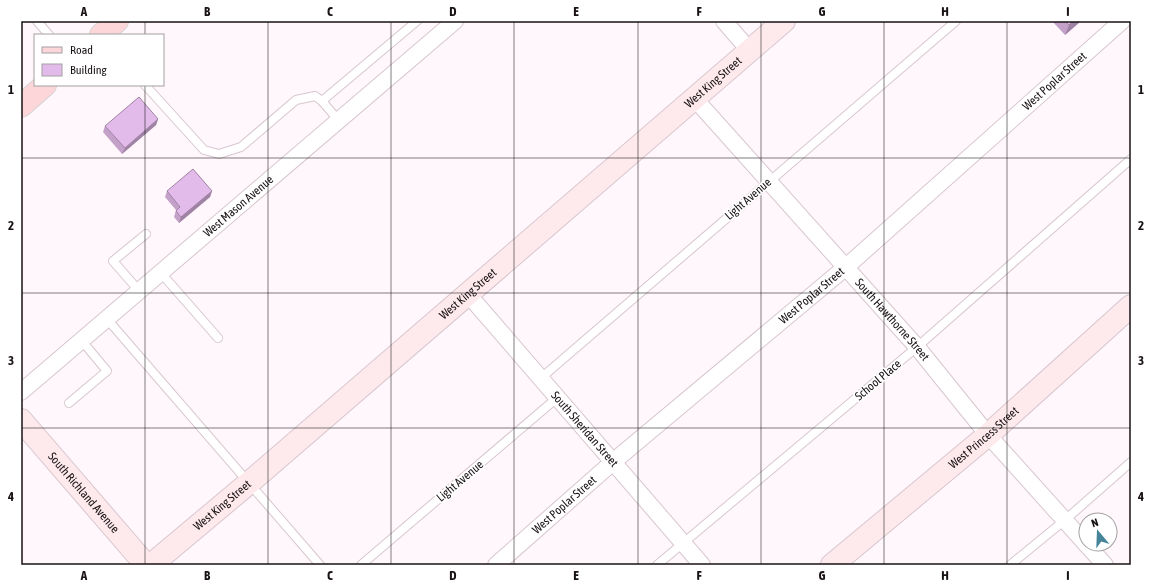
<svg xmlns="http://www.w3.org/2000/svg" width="1152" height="586" font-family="'Asap Condensed',sans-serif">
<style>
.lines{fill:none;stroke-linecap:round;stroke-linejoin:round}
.lane-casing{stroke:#d8c6cf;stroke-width:10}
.street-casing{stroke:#d8c6cf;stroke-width:18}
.secondary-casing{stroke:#d8c6cf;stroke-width:24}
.primary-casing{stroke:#d5d4d5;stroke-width:24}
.lane{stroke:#fff;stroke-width:8}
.street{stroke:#fff;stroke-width:16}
.secondary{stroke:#feeaed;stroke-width:22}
.primary{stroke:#fdd6da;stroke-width:22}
.wall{fill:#c3a1c9}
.shaded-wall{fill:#9f83a4}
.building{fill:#e3bbea;stroke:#9f83a4}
.grid{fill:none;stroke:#181215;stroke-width:1;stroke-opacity:0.55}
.labels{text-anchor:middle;stroke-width:3.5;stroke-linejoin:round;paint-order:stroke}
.street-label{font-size:12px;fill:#181215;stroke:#fff}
.neatline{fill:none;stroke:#181215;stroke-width:1.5}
.grid-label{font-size:13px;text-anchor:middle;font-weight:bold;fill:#181215}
</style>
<rect width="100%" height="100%" fill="#fff7fb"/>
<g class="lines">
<defs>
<g id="lane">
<polyline points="37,21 49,35"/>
<polyline points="145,85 204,150 219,154 241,147 296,100 315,96 322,101 339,121"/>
<polyline points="322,101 417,21"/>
<polyline points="161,273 218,338"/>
<polyline points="140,292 113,261 146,234"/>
<polyline points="107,319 320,565"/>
<polyline points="541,378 956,21"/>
<polyline points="69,403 107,371 82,341"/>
<polyline points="361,565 558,397"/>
<polyline points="657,565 917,347 1131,159"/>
<polyline points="1010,565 1065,520 1131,462"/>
</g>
<g id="street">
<polyline points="724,21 749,50"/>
<path id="s1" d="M695 99 917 347 988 435 1086 544"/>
<path id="s2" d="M467 293 702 565"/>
<path id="s3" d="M21 392 455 21"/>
<polyline points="1086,544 1105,565"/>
<path id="s4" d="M496 565 614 461 846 267 1122 21"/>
</g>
<g id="secondary">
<path id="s5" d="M21 420 146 565"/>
<path id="s6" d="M151 565 250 482 784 21"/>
<path id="s7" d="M832 565 988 435 1131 306"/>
</g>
<g id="primary">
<polyline points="101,35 117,21"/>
<polyline points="21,106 45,85"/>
</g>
</defs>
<!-- lane casing -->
<use href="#lane" class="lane-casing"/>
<!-- street casing -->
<use href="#street" class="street-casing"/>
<!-- secondary casing -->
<use href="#secondary" class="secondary-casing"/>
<!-- primary casing -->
<use href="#primary" class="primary-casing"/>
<!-- lane -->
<use href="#lane" class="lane"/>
<!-- street -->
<use href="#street" class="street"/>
<!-- secondary -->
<use href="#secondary" class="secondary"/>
<!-- primary -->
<use href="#primary" class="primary"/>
</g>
<!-- wall -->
<g class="wall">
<polygon points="1052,21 1081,21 1065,35"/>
<polygon points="158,119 156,125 122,154 103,132 105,126"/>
<polygon points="167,191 212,191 210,197 179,223 174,217 176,210 165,197"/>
</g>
<!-- shaded-wall -->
<g class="shaded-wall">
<polygon points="1073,21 1081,21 1065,35 1069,25"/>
<polygon points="158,119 156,125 122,154 125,148"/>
<polygon points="212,191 210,197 179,223 181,217"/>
</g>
<!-- building -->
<g class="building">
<polygon points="1065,21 1073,21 1069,25"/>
<polygon points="139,97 158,119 125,148 105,126"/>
<polygon points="193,169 212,191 181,217 176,211 180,207 167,191"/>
</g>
<!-- grid -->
<path class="grid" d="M145 21V35M268 21V565M391 21V565M514 21V565M638 21V565M761 21V565M884 21V565M1007 21V565M145 85V565M21 158H1131M21 293H1131M21 428H1131"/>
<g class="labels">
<!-- street labels -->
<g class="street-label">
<text dy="4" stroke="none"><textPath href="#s4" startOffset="739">West Poplar Street</textPath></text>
<text dy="4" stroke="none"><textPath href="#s6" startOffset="741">West King Street</textPath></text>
<text transform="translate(748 199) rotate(-41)" y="4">Light Avenue</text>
<text dy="4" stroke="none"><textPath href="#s3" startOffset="286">West Mason Avenue</textPath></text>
<text dy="4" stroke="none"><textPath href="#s6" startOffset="417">West King Street</textPath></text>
<text dy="4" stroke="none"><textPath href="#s4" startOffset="415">West Poplar Street</textPath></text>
<text dy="4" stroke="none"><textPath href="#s1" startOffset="296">South Hawthorne Street</textPath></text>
<text transform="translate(878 380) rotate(-40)" y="4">School Place</text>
<text dy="4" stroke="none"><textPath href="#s2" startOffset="180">South Sheridan Street</textPath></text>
<text dy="4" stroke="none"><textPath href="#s7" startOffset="198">West Princess Street</textPath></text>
<text transform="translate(460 481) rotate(-40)" y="4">Light Avenue</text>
<text dy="4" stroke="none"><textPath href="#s5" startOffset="96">South Richland Avenue</textPath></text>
<text dy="4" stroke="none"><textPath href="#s6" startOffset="93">West King Street</textPath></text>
<text dy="4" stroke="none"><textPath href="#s4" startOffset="91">West Poplar Street</textPath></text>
</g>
</g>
<!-- border -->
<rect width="1152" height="586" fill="none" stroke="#ffffff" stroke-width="44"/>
<!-- legend -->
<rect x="34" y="34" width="130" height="52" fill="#ffffff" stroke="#a3a0a1"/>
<rect x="42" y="47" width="20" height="6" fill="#fdd6da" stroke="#a3a0a1"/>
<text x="70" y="54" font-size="12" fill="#181215">Road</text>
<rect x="42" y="64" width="20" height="12" fill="#e3bbea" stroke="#a3a0a1"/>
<text x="70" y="74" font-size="12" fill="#181215">Building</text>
<!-- north arrow -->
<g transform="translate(1098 532) rotate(341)"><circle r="19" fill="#ffffff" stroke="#a3a0a1"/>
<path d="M0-3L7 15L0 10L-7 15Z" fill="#458499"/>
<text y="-6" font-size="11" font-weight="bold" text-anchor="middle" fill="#181215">N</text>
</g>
<rect x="22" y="22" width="1108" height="542" class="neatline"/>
<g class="grid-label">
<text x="84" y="16">A</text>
<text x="207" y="16">B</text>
<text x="330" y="16">C</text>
<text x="453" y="16">D</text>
<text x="576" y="16">E</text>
<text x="699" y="16">F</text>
<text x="822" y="16">G</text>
<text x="945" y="16">H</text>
<text x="1068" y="16">I</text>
<text x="11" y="94">1</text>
<text x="1141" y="94">1</text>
<text x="11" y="230">2</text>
<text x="1141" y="230">2</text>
<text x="11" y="365">3</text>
<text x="1141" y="365">3</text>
<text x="11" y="501">4</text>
<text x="1141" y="501">4</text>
<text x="84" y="580">A</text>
<text x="207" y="580">B</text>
<text x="330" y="580">C</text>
<text x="453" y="580">D</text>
<text x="576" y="580">E</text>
<text x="699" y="580">F</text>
<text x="822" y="580">G</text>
<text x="945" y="580">H</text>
<text x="1068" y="580">I</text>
</g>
</svg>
